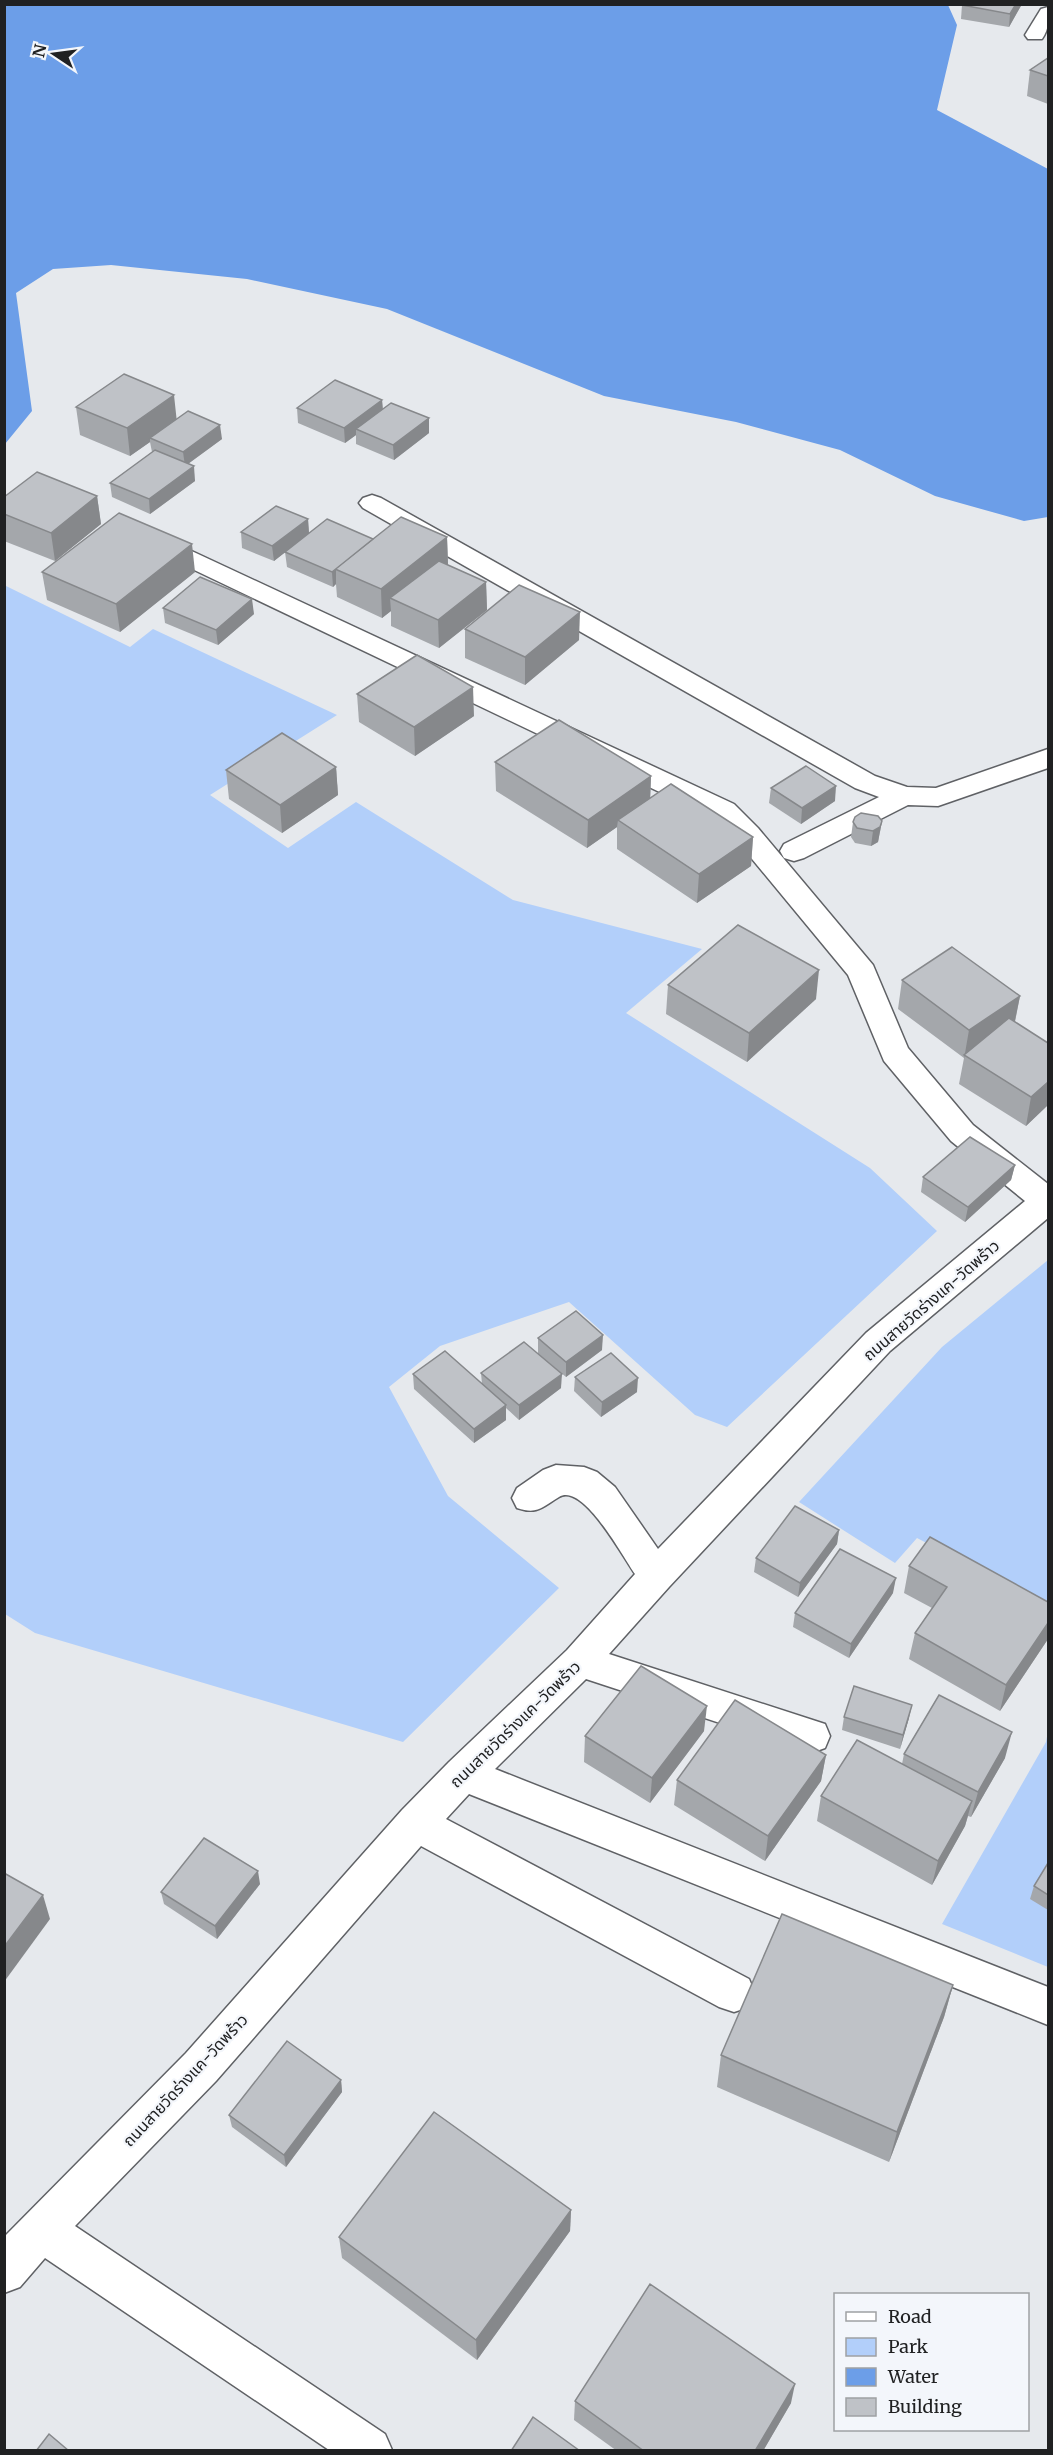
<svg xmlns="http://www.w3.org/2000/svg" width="1053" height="2455" font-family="Merriweather,'Noto Sans Thai',serif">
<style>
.green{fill:#b2cffa}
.water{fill:#6c9ee8}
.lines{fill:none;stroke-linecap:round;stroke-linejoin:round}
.minor-casing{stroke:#5f6165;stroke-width:3}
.minor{fill:#fff;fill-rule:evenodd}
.wall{fill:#a4a7ab}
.shaded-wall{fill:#86888b}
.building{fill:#bfc2c7;stroke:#86888b;stroke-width:1.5}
.labels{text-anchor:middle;stroke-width:4.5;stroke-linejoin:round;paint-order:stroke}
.street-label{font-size:16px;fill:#202122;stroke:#f3f6fb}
</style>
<rect width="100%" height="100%" fill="#e6e9ed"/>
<!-- green -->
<g class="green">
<polygon points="4,585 130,647 153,629 337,715 210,795 288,848 356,802 513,900 702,949 626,1013 870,1168 937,1231 727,1427 695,1415 569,1302 440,1346 389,1387 448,1496 559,1588 403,1742 35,1633 5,1614"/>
<polygon points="1048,1260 1048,1606 917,1538 895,1563 799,1502 942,1347"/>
<polygon points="1048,1731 1048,1967 942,1924 1046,1742"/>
</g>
<!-- water -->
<polygon class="water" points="5,4 948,5 957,25 937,110 1048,169 1048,517 1024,521 935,496 840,450 736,422 604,396 387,309 247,279 111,265 53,269 16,293 32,411 5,444"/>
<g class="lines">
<defs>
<g id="minor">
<path d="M1048 7C1049 19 1049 29 1042 39H1028L1025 35 1041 9Z"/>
<polygon points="372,495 381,498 875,776 907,787 936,788 1048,749 1048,768 938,806 908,805 804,858 794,861 784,858 780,851 784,844 879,797 855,788 363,508 359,503 363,498"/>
<path d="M153 533 734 804 758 828 873 965 908 1048 973 1125 1048 1184V1218L890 1351 669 1587 609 1654 825 1724 830 1736 825 1748 811 1753 586 1679 495 1769 1048 1987V2025L469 1794 446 1819 749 1979 755 1993 749 2007 734 2012 719 2007 421 1846 216 2081 75 2226 385 2434 392 2450H329L45 2258 20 2287 4 2293V2237L186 2053 402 1810 449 1762 567 1650 635 1574C623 1557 583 1482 559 1497 542 1507 538 1515 517 1508L512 1498 517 1488 543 1470 556 1465 584 1467 597 1472 615 1487 658 1549 866 1333 1025 1201 951 1141 884 1061 848 975 738 842 714 818 144 546 140 541 144 536Z"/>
</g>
</defs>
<!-- minor casing -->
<use href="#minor" class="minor-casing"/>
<!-- minor -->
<use href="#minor" class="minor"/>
</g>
<!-- wall -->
<g class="wall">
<polygon points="1022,4 1009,27 961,19 962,5"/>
<polygon points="1048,58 1048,104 1027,96 1030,70"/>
<polygon points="382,400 383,409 429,418 429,433 394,460 356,444 356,435 345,443 298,423 297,408"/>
<polygon points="76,407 176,419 222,439 188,464 195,481 150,514 112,497 110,483 152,452 150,442 130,456 80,435"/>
<polygon points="97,496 101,524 55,561 4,541 4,497"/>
<polygon points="308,519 309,534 373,540 447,537 448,565 486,582 487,610 439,648 391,626 391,611 382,618 337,597 336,584 333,587 287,567 285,552 274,561 242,548 241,532"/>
<polygon points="42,572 195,572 120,632 47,600"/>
<polygon points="163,608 254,614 218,645 165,623"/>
<polygon points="465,629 579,640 525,685 465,658"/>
<polygon points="357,694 474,716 415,756 359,722"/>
<polygon points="495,762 651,776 650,798 753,837 751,866 697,903 617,849 617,827 587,848 496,791"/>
<polygon points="336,767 338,795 282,833 229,799 226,770"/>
<polygon points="771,788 835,801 801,824 769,803"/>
<polygon points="882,821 878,842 871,846 855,843 851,837 853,822"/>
<polygon points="902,980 1020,996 1015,1022 1048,1043 1048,1105 1026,1126 959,1084 964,1058 898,1009"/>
<polygon points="668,985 816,999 747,1062 666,1014"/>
<polygon points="1015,1165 1011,1180 965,1222 921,1192 923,1177"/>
<polygon points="538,1338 602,1350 566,1377 546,1360 561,1388 519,1420 506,1408 506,1420 474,1443 414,1389 413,1374 482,1384 481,1373 538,1353"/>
<polygon points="575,1377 637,1392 601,1417 574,1391"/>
<polygon points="839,1530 837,1544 798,1597 754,1572 756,1558"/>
<polygon points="909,1566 1048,1602 1048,1639 1000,1711 909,1659 915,1633 932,1608 904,1593"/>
<polygon points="893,1593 849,1658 793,1627 795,1613"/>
<polygon points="844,1717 909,1718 900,1749 842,1730"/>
<polygon points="704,1731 650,1803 584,1762 585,1736"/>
<polygon points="904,1754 1005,1758 971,1817 968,1816 965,1826 932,1885 817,1821 821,1796 902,1764"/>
<polygon points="826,1755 821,1781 765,1861 674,1805 677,1780"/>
<polygon points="1048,1863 1048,1910 1030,1899 1034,1886"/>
<polygon points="260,1884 217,1939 164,1904 161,1892"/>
<polygon points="953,1985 944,2017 889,2162 717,2087 721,2055"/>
<polygon points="341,2080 342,2092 286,2167 232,2127 229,2115"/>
<polygon points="571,2210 570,2231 477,2360 342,2258 339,2237"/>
<polygon points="575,2401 791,2403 763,2451 617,2451 574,2420"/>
</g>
<!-- shaded-wall -->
<g class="shaded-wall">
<polygon points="1016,4 1022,4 1009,27 1010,14"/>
<polygon points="174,395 177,423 150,438 150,442 130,456 127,428"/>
<polygon points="382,400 383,415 356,429 356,435 345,443 344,428"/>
<polygon points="429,418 429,433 394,460 393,445"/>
<polygon points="220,425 222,439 185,466 183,452"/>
<polygon points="194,466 195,481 150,514 149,499"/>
<polygon points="97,496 101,524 55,561 51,533"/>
<polygon points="308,519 309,534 274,561 272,546"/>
<polygon points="447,537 448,565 390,598 391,611 382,618 381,589"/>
<polygon points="192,544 195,572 120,632 116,604"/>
<polygon points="336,569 336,584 333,587 332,572"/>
<polygon points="486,582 487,610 439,648 438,620"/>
<polygon points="252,599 254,614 218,645 216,630"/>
<polygon points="580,612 579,640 525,685 525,657"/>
<polygon points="473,687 474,716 415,756 414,727"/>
<polygon points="336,767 338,795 282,833 280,805"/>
<polygon points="651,776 650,804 618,820 617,827 587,848 588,820"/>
<polygon points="836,786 835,801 801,824 802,808"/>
<polygon points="882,821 878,842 871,846 873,831"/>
<polygon points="753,837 751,866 697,903 699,874"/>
<polygon points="819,970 816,999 747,1062 749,1033"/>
<polygon points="1020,996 1014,1025 964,1055 964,1059 969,1030"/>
<polygon points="1048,1082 1048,1105 1026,1126 1031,1097"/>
<polygon points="1015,1165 1011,1180 965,1222 968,1207"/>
<polygon points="603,1335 602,1350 566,1377 566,1362"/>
<polygon points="562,1374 561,1388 519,1420 519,1405"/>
<polygon points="638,1378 637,1392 601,1417 602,1402"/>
<polygon points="506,1405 506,1420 474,1443 474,1429"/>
<polygon points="839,1530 837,1544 798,1597 800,1583"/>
<polygon points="896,1578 893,1593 849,1658 851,1644"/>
<polygon points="1048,1623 1048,1639 1000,1711 1006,1685"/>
<polygon points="912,1705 909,1718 900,1749 903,1735"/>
<polygon points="707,1706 704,1731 650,1803 652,1778"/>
<polygon points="1012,1732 1005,1758 971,1817 978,1792"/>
<polygon points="826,1755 821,1781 765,1861 768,1836"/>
<polygon points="972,1801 965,1826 932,1885 938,1861"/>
<polygon points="258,1871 260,1884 217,1939 215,1926"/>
<polygon points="43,1895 50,1919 4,1982 4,1947"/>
<polygon points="953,1985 944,2017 889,2162 897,2132"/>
<polygon points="341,2080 342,2092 286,2167 284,2155"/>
<polygon points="571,2210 570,2231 477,2360 476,2340"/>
<polygon points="795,2384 791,2403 763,2451 755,2451"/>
</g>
<!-- building -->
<g class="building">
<polygon points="963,4 1016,4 1010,14 962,5"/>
<polygon points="1048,58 1048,76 1030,70"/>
<polygon points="124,374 174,395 127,428 76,407"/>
<polygon points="335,380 382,400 344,428 297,408"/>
<polygon points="391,403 429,418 393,445 356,429"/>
<polygon points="188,411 220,425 183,452 150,438"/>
<polygon points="155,450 194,466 149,499 110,483"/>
<polygon points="37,472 97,496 51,533 4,514 4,497"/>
<polygon points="276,506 308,519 272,546 241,532"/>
<polygon points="119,513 192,544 116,604 42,572"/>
<polygon points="401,517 447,537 381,589 335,569"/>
<polygon points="327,519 373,539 332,572 285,552"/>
<polygon points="439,561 486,582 438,620 390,598"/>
<polygon points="200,577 252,599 216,630 163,608"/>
<polygon points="519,585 580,612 525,657 465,629"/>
<polygon points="417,655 473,687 414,727 357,694"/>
<polygon points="559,720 651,776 588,820 495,762"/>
<polygon points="282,733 336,767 280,805 226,770"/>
<polygon points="806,766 836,786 802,808 771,788"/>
<polygon points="671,784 753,837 699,874 618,820"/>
<polygon points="861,813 878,816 882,821 880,827 873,831 857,828 853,822 855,817"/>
<polygon points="738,925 819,970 749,1033 668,985"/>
<polygon points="952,947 1020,996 969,1030 902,980"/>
<polygon points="1009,1018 1048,1043 1048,1082 1031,1097 964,1055"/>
<polygon points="970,1137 1015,1165 968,1207 923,1177"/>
<polygon points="576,1311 603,1335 566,1362 538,1338"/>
<polygon points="524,1342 562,1374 519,1405 481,1373"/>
<polygon points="445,1351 506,1405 474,1429 413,1374"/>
<polygon points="611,1353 638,1378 602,1402 575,1377"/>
<polygon points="795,1506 839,1530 800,1583 756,1558"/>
<polygon points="930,1537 1048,1602 1048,1623 1006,1685 915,1633 947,1587 909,1566"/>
<polygon points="840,1549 896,1578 851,1644 795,1613"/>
<polygon points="641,1666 707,1706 652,1778 585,1736"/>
<polygon points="854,1686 912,1705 903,1735 844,1717"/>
<polygon points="939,1695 1012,1732 978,1792 904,1754"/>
<polygon points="735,1700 826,1755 768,1836 677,1780"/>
<polygon points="857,1740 972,1801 938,1861 821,1796"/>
<polygon points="204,1838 258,1871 215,1926 161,1892"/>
<polygon points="1048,1863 1048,1895 1034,1886"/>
<polygon points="4,1873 43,1895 4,1947"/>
<polygon points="782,1914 953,1985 897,2132 721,2055"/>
<polygon points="287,2041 341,2080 284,2155 229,2115"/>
<polygon points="434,2112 571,2210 476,2340 339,2237"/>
<polygon points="650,2284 795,2384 755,2451 644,2451 575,2401"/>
<polygon points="533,2417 580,2451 511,2451"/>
<polygon points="49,2434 69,2451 36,2451"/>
</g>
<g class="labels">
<!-- street labels -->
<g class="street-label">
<text transform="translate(931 1300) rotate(-41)" y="6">ถนนสายวัดร่างแค-วัดพร้าว</text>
<text transform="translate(515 1724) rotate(-44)" y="6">ถนนสายวัดร่างแค-วัดพร้าว</text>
<text transform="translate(185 2080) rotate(-47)" y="6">ถนนสายวัดร่างแค-วัดพร้าว</text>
</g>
</g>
<!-- border -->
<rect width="1053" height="2455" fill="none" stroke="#202122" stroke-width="12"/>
<!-- legend -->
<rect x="834" y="2293" width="195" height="138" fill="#f3f6fb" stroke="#9fa1a4" stroke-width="1.5"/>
<rect x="846" y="2312" width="30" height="9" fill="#ffffff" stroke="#9fa1a4" stroke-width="1.5"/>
<text x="888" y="2323" font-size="18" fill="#202122">Road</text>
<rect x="846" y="2338" width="30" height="18" fill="#b2cffa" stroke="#9fa1a4" stroke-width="1.5"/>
<text x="888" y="2353" font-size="18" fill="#202122">Park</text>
<rect x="846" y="2368" width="30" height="18" fill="#6c9ee8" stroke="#9fa1a4" stroke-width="1.5"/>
<text x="888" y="2383" font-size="18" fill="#202122">Water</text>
<rect x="846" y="2398" width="30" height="18" fill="#bfc2c7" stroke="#9fa1a4" stroke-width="1.5"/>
<text x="888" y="2413" font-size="18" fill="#202122">Building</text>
<!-- north arrow -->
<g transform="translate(54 54) rotate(283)" stroke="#f3f6fb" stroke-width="4.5" paint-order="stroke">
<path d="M0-4.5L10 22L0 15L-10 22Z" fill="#202122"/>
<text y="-9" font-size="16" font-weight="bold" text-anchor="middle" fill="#202122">N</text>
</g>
</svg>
